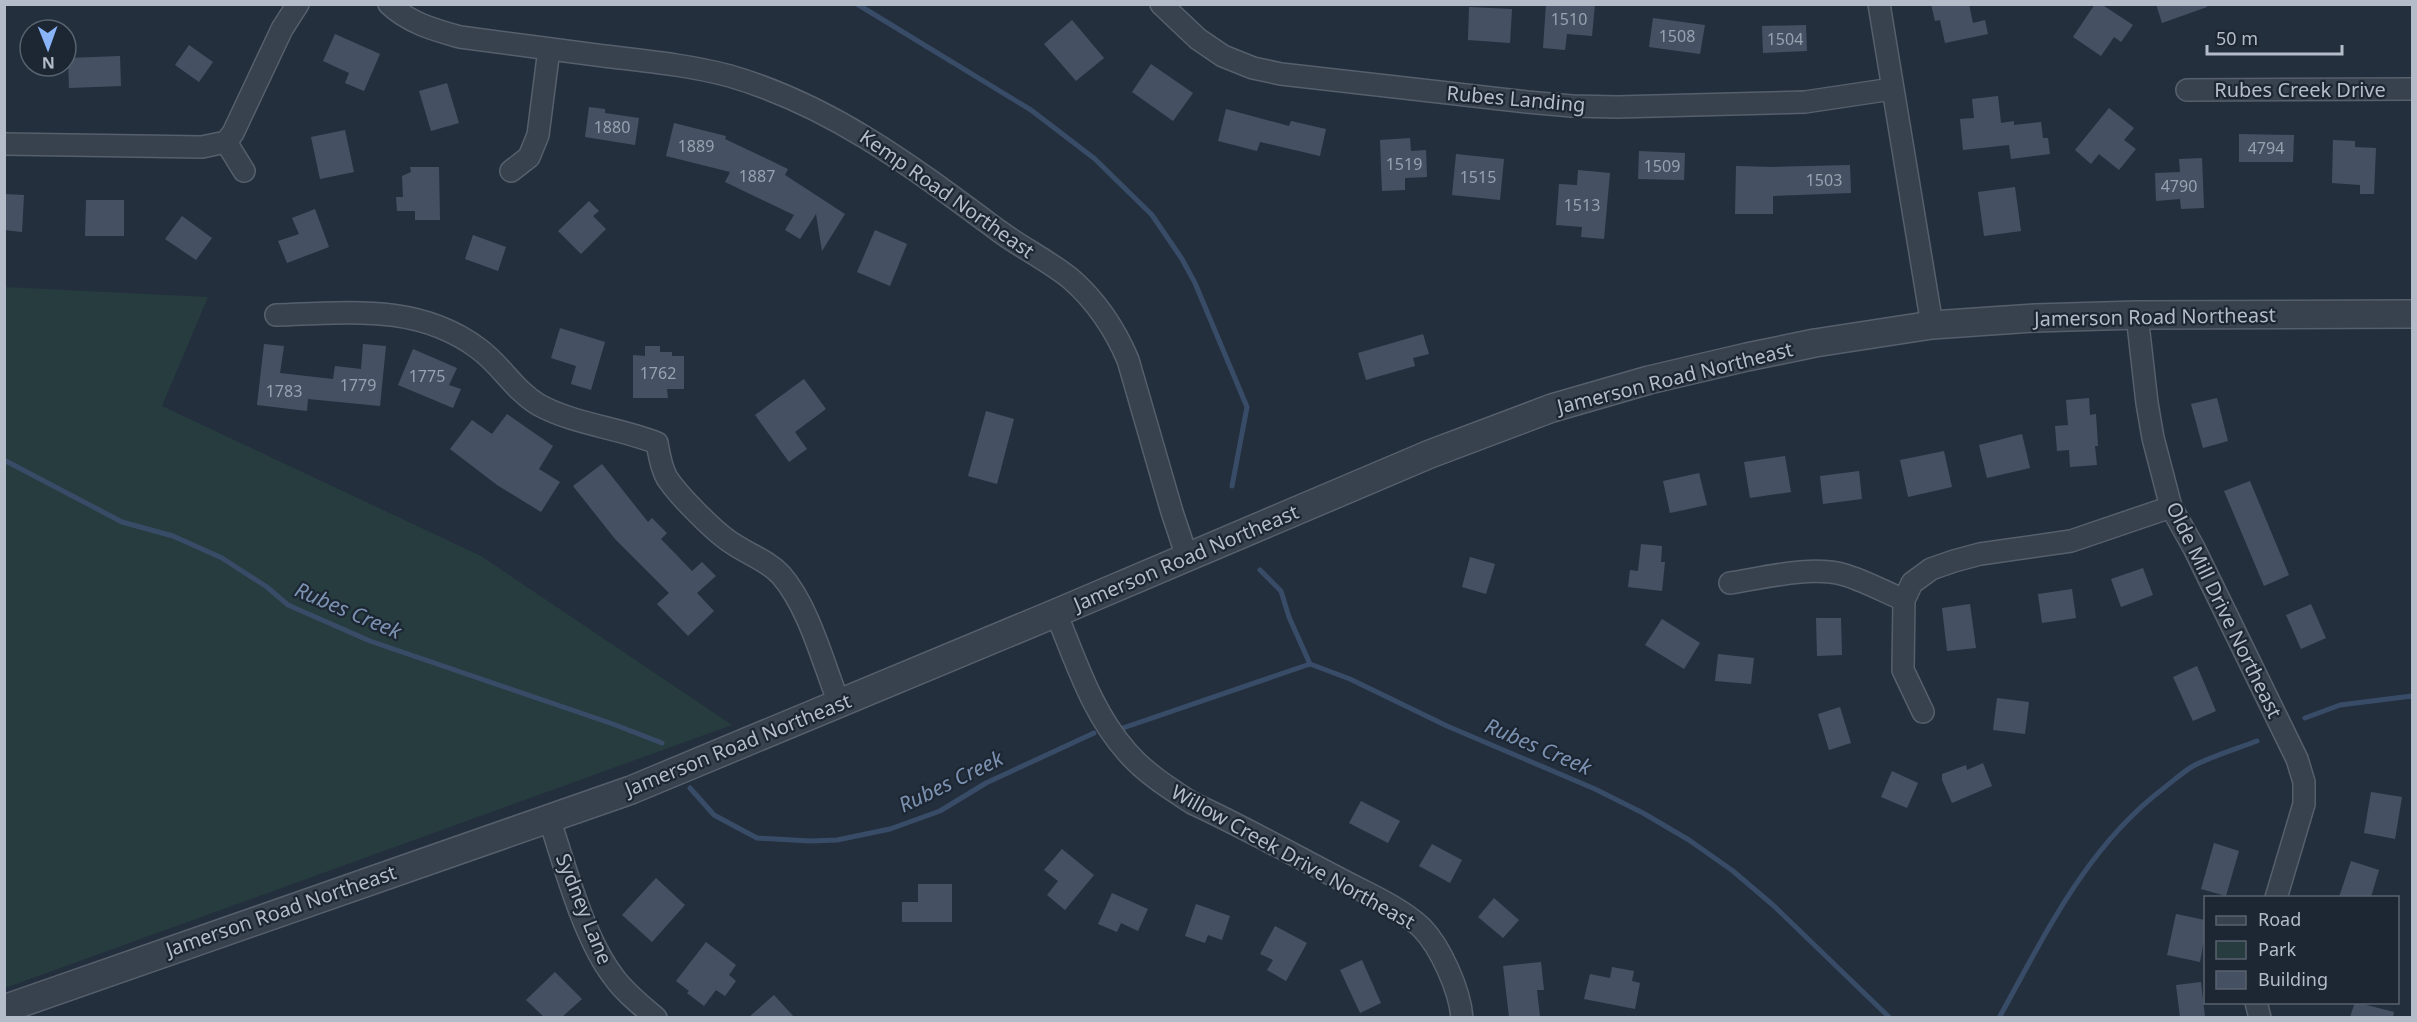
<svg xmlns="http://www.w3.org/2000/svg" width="2417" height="1022" font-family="'Noto Sans',sans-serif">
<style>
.green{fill:#263c3f}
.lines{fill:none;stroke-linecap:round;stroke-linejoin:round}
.stream{stroke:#394c67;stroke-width:5}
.building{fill:#455162}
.minor-casing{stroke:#565f6c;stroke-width:24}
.tertiary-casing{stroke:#565f6c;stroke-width:30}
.minor{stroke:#38414e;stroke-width:21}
.tertiary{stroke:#38414e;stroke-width:27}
.labels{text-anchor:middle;stroke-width:4.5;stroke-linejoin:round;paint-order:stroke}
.number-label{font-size:16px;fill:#98a1af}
.street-label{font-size:20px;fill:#b4bcc9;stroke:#1d2633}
.water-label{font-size:21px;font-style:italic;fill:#7c92b1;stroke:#1d2633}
</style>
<rect width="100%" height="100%" fill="#242f3e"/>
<!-- green -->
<polygon class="green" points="5,287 208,297 162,406 481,556 732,725 5,988"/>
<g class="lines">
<!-- stream -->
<g class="stream">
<polyline points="857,4 1031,110 1095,159 1152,215 1182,259 1195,283 1247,407 1232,486"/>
<polyline points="4,460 122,522 173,536 222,558 267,587 288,605 370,641 613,724 662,743"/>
<polyline points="1260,570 1281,591 1289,617 1310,664"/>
<polyline points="2305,718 2340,705 2412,696"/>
<polyline points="1120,729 1310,664 1350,679 1447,726 1595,789 1643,813 1689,840 1733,871 1774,906 1890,1018"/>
<polyline points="690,788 714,815 757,838 810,841 837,840 890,829 940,811 986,783 1094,733"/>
<path d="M1999 1018C2045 935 2086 847 2164 788 2173 781 2183 772 2193 766 2213 756 2236 749 2257 741"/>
</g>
</g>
<!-- building -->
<g class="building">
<polygon points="1546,4 1595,4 1592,36 1567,34 1565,50 1543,48"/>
<polygon points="1931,4 1969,4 1973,23 1985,20 1988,34 1945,43 1940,20 1935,21"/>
<polygon points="2095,4 2101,4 2133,25 2121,42 2114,37 2101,56 2073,37"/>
<polygon points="2156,4 2207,4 2207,7 2162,23"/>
<polygon points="1469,7 1512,9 1510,43 1468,40"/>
<polygon points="1653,18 1705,25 1700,54 1649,47"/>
<polygon points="1072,20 1104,58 1076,81 1044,44"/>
<polygon points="1806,25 1807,51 1763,53 1762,26"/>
<polygon points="335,34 380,54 364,91 345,83 349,73 323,61"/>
<polygon points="189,45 213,62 199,82 175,65"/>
<polygon points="120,56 121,86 69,88 68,58"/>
<polygon points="1151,64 1193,93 1173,121 1132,92"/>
<polygon points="447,83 459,123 431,131 419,91"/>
<polygon points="1998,96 2001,123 2014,121 2014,125 2041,122 2043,138 2048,138 2050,154 2011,159 2009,145 1963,150 1960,119 1974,118 1972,99"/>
<polygon points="589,107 605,109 605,113 639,118 635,145 585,137"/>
<polygon points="2109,108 2134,128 2124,140 2136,149 2119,170 2099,154 2091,164 2075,150"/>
<polygon points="1226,109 1289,126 1291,121 1326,129 1320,156 1260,142 1257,151 1218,141"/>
<polygon points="674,123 726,136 725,139 788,169 785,175 845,214 822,251 816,214 800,239 785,230 794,215 725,182 730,172 666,156"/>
<polygon points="345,130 354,172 320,179 311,137"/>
<polygon points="2239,134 2294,135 2293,162 2239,162"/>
<polygon points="1410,138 1411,151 1426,150 1427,177 1405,178 1405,190 1382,191 1380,140"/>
<polygon points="2333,140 2355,141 2355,147 2376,148 2374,194 2360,194 2360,185 2332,183"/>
<polygon points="1639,151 1685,153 1684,180 1638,179"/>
<polygon points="1456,154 1504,159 1500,200 1452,195"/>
<polygon points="2202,158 2204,208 2181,209 2180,199 2156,201 2155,173 2180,172 2179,159"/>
<polygon points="1850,165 1851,193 1773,196 1773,214 1735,214 1736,166 1773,167"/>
<polygon points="410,167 439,167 440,220 415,220 415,211 397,211 396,197 403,197 402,176 411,172"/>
<polygon points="1578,170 1610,173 1604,239 1581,237 1582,227 1556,225 1559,184 1577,185"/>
<polygon points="2015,187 2021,231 1984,236 1978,192"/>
<polygon points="4,194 24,195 22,232 4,230"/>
<polygon points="86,200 124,200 124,236 85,236"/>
<polygon points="589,201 599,211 593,216 606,229 581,254 558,231"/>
<polygon points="315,209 329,247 287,263 278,241 299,234 292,218"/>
<polygon points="182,216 212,238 196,260 165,239"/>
<polygon points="875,230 907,244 890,286 857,272"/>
<polygon points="473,235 506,247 498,271 465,259"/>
<polygon points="560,328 605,342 591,390 571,384 576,366 551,358"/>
<polygon points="1423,334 1429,354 1413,358 1415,366 1366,380 1358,353"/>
<polygon points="264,344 284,346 280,373 333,379 335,366 361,369 363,344 386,346 380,406 308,399 307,411 257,405"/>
<polygon points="645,346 660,346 660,352 672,352 672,356 684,356 684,389 667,389 668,398 633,398 633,355 645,356"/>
<polygon points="413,349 457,368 449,385 461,389 453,408 398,385"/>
<polygon points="804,379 826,409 795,432 807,449 789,462 755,415"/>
<polygon points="2089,398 2090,415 2096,414 2098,446 2095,446 2097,465 2070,467 2069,450 2057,451 2055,426 2068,425 2066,400"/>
<polygon points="2217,398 2228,441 2203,448 2191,404"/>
<polygon points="986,411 1014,419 997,484 968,476"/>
<polygon points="507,414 553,446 539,469 560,482 541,512 497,485 450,449 472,420 492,434"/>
<polygon points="2022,434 2030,468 1987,478 1979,445"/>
<polygon points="1944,451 1952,487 1908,497 1900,460"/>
<polygon points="1785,456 1791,492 1750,498 1744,462"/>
<polygon points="602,464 648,522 652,518 667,533 661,539 692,571 702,562 716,576 697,593 714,611 688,636 657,604 669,593 615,539 573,486"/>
<polygon points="1859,471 1862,499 1823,504 1820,476"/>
<polygon points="1699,473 1707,505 1670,513 1663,481"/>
<polygon points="2250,481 2289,575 2264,586 2224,491"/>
<polygon points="1641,544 1662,546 1661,562 1665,562 1662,591 1628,587 1630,570 1638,571"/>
<polygon points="1470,557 1495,564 1486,594 1462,587"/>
<polygon points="2143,568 2153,595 2121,607 2111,579"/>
<polygon points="2072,589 2076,618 2042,623 2038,594"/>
<polygon points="1970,604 1976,648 1947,651 1942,608"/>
<polygon points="2311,604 2326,638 2301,649 2286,615"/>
<polygon points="1816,618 1841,618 1842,655 1817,656"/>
<polygon points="1662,619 1700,643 1684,669 1645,645"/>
<polygon points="1718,654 1754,658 1751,684 1715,681"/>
<polygon points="2197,666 2216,711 2193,721 2173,677"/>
<polygon points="1997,698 2029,702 2025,734 1993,730"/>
<polygon points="1840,707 1851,743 1829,750 1818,714"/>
<polygon points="1983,763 1992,786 1952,803 1942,780 1942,774 1966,765 1967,770"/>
<polygon points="1892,771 1918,783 1907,808 1881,797"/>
<polygon points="2371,792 2402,797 2395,839 2364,833"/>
<polygon points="1361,801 1400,821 1388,843 1349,823"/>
<polygon points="2214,843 2239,851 2226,896 2201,889"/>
<polygon points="1432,844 1462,860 1450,883 1419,866"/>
<polygon points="1062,849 1094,875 1065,910 1047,895 1058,881 1044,870"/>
<polygon points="2351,861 2379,870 2371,897 2339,897"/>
<polygon points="656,878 685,905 652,942 622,915"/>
<polygon points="918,884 952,884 952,922 902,922 902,902 918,902"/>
<polygon points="1112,893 1148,909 1138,931 1121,923 1117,932 1098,924"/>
<polygon points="1494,898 1519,920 1503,938 1478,917"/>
<polygon points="1196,904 1230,916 1222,940 1208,935 1205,943 1185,936"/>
<polygon points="2176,914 2205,920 2205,935 2200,962 2167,955"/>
<polygon points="1275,926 1307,943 1286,981 1267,970 1273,960 1260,954"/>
<polygon points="706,942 736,965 729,975 736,981 725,996 716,990 704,1006 687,993 689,991 676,981"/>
<polygon points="1362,960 1381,1003 1360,1013 1340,970"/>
<polygon points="1541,962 1544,990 1537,990 1540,1017 1509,1017 1503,966"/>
<polygon points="1612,967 1634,971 1632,981 1640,983 1635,1009 1584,999 1590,974 1610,978"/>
<polygon points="555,972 582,999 562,1017 544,1017 526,1000"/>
<polygon points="2201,982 2205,1017 2180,1017 2176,985"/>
<polygon points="774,995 794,1017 749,1017"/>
<polygon points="2355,1002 2394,1012 2393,1017 2350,1017"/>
</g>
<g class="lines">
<defs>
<g id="minor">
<path d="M389 4C409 23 435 30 460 37 508 43 556 50 604 56 646 61 689 65 730 76 833 106 914 168 999 231 1022 248 1049 261 1071 279 1096 301 1115 329 1128 360L1172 512 1187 557"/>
<polyline points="1161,4 1198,39 1223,56 1253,68 1281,74 1378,85 1527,102 1572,106 1617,107 1805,102 1892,89"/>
<polyline points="1879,4 1932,325"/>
<polyline points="2187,90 2412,89"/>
<polyline points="226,142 244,171"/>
<polyline points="4,144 202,147 226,142 233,133 282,29 298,4"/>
<polyline points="511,171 529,157 538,135 549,49"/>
<path d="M276 315C347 313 418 303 479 349 501 365 515 391 539 405 574 424 619 428 657 443 659 454 661 468 667 478 678 495 717 535 735 545 750 555 768 561 781 575 809 607 823 663 839 703"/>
<polyline points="2137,315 2147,403 2153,438 2171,507 2194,548 2297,759 2304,782 2304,804 2276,898"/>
<path d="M1730 583C1764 578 1811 565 1845 575 1865 581 1885 592 1904 600"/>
<path d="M1056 613C1076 661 1092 713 1127 752 1145 773 1169 788 1192 803 1242 826 1290 853 1338 878 1366 893 1398 906 1421 927 1440 946 1460 990 1462 1018"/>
<polyline points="1923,712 1903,670 1904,600 1912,583 1931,569 1954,561 1980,554 2071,541 2171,507"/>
<path d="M549 818C565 866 583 936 613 976 624 992 641 1005 656 1018"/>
<polyline points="2256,1002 2260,1018"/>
</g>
<polyline id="tertiary" points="4,1009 631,790 1056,613 1430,454 1552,408 1649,380 1747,357 1815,343 1932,325 2035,318 2137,315 2412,314"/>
</defs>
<!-- minor casing -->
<use href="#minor" class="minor-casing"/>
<!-- tertiary casing -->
<use href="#tertiary" class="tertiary-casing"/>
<!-- minor -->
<use href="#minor" class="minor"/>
<!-- tertiary -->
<use href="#tertiary" class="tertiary"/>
</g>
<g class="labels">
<!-- number labels -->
<g class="number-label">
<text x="1569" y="25">1510</text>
<text x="1677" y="42">1508</text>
<text x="1785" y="45">1504</text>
<text x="612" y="133">1880</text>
<text x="696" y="152">1889</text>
<text x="2266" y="154">4794</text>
<text x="1404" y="170">1519</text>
<text x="1662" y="172">1509</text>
<text x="757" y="182">1887</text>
<text x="1478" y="183">1515</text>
<text x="1824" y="186">1503</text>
<text x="2179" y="192">4790</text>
<text x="1582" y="211">1513</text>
<text x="658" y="379">1762</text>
<text x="427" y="382">1775</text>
<text x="358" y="391">1779</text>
<text x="284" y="397">1783</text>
</g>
<!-- street labels -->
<g class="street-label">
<text x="2300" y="97">Rubes Creek Drive</text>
<text transform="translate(1516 99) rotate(5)" y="7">Rubes Landing</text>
<text transform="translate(947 194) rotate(35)" y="7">Kemp Road Northeast</text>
<text transform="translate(2155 317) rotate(-1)" y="7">Jamerson Road Northeast</text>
<text transform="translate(1675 378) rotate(-14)" y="7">Jamerson Road Northeast</text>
<text transform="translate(1186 558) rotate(-23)" y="7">Jamerson Road Northeast</text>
<text transform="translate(2224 610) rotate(64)" y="7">Olde Mill Drive Northeast</text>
<text transform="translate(738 745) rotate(-22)" y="7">Jamerson Road Northeast</text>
<text transform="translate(1293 857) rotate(29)" y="7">Willow Creek Drive Northeast</text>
<text transform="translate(584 909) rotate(68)" y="7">Sydney Lane</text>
<text transform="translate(281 911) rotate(-19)" y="7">Jamerson Road Northeast</text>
</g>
<!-- water labels -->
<g class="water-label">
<text transform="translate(348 611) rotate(23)" y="7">Rubes Creek</text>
<text transform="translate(1538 747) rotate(23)" y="7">Rubes Creek</text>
<text transform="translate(951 782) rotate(-26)" y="7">Rubes Creek</text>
</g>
</g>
<!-- border -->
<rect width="2417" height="1022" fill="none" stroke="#b4bcc9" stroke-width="12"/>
<!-- legend -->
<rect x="2204" y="896" width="195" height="108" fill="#1d2633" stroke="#59626f" stroke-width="1.5"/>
<rect x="2216" y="916" width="30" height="9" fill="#38414e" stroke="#59626f" stroke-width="1.5"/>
<text x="2258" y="926" font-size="18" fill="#b4bcc9">Road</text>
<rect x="2216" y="941" width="30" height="18" fill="#263c3f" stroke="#59626f" stroke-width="1.5"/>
<text x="2258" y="956" font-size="18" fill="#b4bcc9">Park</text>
<rect x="2216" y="971" width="30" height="18" fill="#455162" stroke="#59626f" stroke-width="1.5"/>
<text x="2258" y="986" font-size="18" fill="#b4bcc9">Building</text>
<!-- north arrow -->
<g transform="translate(48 48) rotate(179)"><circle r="28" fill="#1d2633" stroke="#59626f" stroke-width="1.5"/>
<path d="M0-4.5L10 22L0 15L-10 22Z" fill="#8ab4f8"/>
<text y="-9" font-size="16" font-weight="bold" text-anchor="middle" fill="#b4bcc9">N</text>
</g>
<!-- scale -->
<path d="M2207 45v9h135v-9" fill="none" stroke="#b4bcc9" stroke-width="3"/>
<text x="2216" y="45" font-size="18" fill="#b4bcc9" stroke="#1d2633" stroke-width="4.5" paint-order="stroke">50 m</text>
</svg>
